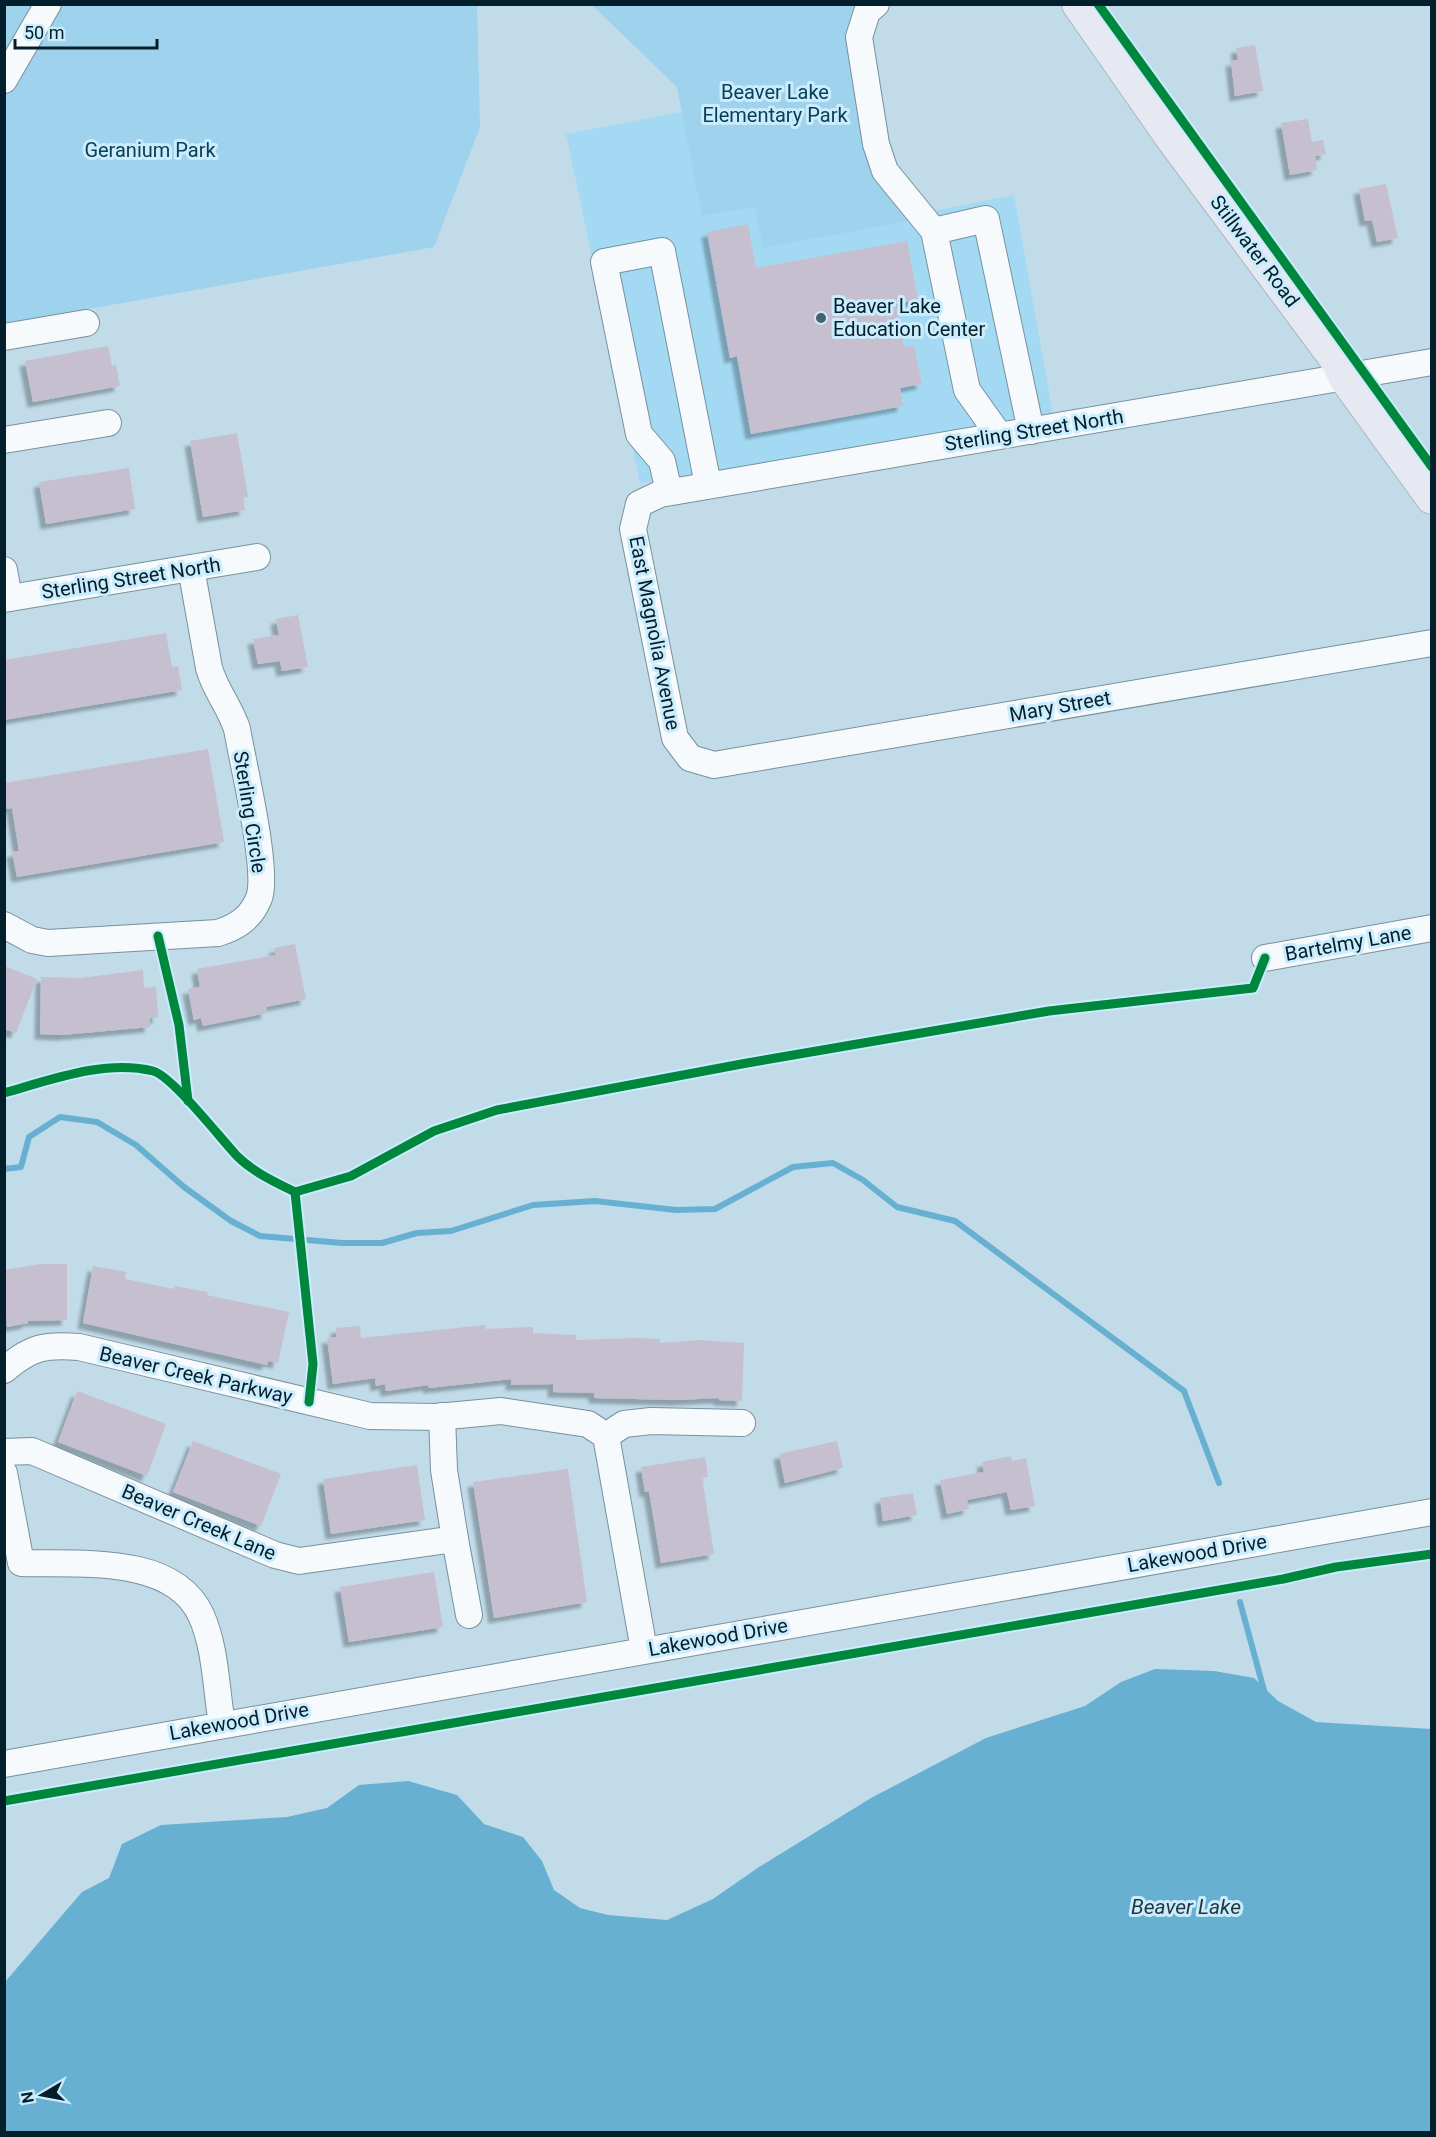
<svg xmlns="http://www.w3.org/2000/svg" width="1436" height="2137" font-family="Roboto,sans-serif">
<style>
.built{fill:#a4d9f4}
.green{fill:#9fd2ec}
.water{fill:#67b0d1}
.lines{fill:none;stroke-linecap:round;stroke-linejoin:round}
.stream{stroke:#67b0d1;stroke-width:6}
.building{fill:#c6bfcf;filter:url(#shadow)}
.minor-casing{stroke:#78919d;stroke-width:28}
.major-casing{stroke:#a8b9c0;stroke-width:34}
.minor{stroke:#f6fafc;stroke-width:26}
.major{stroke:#e6e9f2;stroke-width:32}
.cycleway-casing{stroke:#cbecfd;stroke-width:13}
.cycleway{stroke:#00873e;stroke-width:9}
.poi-dot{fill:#45616e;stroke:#cbecfd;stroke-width:2}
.labels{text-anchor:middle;stroke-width:6;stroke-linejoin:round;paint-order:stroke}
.park-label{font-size:20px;fill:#084055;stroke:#cbecfd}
.street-label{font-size:20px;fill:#021f2b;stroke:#cbecfd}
.poi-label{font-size:20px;fill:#021f2b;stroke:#cbecfd;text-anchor:start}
.water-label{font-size:21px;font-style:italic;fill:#1f353f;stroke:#cbecfd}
</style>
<defs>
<filter id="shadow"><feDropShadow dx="-5.5" dy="5.5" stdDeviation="1.5" flood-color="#0004"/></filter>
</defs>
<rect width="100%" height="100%" fill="#c1dbe9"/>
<!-- built -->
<polygon class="built" points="850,80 909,216 1014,195 1054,420 640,483 566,134"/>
<!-- green -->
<g class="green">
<polygon points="5,5 477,5 480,127 434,247 5,324"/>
<polygon points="592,5 876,5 867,12 876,144 929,217 763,248 755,207 702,216 677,87"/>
</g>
<!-- water -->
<polygon class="water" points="1155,1669 1214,1671 1254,1678 1278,1701 1316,1722 1431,1729 1431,2132 5,2132 5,1982 82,1892 109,1878 122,1844 161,1825 287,1817 327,1808 359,1785 408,1781 457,1795 484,1824 523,1837 542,1861 554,1890 580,1908 608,1915 667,1920 713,1899 759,1867 871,1798 986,1738 1085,1706 1121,1682"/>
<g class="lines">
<!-- stream -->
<g class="stream">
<polyline points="4,1169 21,1167 29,1137 60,1117 97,1122 136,1145 184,1187 231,1221 260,1236 342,1243 382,1243 417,1233 451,1231 533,1205 595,1201 676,1210 715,1209 793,1167 833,1163 863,1180 897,1207 955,1221 1184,1391 1219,1483"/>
<polyline points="1240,1602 1265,1694"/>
</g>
</g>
<!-- building -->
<g class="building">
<polygon points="1255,45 1263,91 1235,96 1231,61 1238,60 1236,48"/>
<polygon points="1308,119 1312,142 1323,140 1326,154 1315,156 1317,170 1290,175 1281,123"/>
<polygon points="1386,184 1398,238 1377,242 1372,220 1365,221 1359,189"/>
<polygon points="748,224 756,268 907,241 918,300 896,304 904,347 914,345 922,384 900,388 903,406 751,434 737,356 730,358 707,232"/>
<polygon points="108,346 112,366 116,365 120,386 33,402 25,361"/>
<polygon points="237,433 248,497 243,498 245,510 203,517 190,441"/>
<polygon points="129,468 135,509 46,524 39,482"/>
<polygon points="298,615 308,667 282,671 280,661 258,664 253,639 279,635 276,619"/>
<polygon points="166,633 172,667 178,666 182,690 4,720 4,660"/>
<polygon points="208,749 224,842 17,877 12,852 19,851 12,808 7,809 4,783"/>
<polygon points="295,944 306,999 266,1007 267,1013 203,1026 201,1018 194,1020 188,989 200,987 197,969 276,955 274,948"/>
<polygon points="4,966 37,979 16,1033 4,1029"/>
<polygon points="143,970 144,988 156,987 158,1018 150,1018 150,1027 62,1035 40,1034 41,977 81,978"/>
<polygon points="41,1264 67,1264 67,1320 28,1321 28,1323 7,1327 4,1270"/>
<polygon points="93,1266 126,1272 125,1279 174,1289 175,1286 208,1292 207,1295 289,1312 278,1363 268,1361 267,1365 83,1323"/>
<polygon points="485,1325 486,1329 533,1327 533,1333 576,1335 576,1340 635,1338 660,1339 660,1343 699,1340 744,1343 742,1401 719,1400 719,1398 677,1400 594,1398 594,1393 553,1392 553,1384 511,1385 511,1379 429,1388 428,1385 386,1391 385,1384 376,1386 375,1378 333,1384 327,1338 337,1337 336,1328 360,1326 361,1338"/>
<polygon points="77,1391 166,1424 147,1476 58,1442"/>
<polygon points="193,1441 281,1474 261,1526 173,1492"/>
<polygon points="837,1441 843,1468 785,1483 779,1454"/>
<polygon points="1011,1456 1012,1461 1026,1458 1035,1506 1011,1510 1007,1492 967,1500 969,1509 947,1514 940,1480 984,1472 982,1462"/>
<polygon points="705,1457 708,1477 702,1477 714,1554 661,1563 649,1491 645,1492 641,1467"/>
<polygon points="417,1465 425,1520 331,1534 323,1479"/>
<polygon points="568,1469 587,1602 494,1618 473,1482"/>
<polygon points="913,1493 917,1515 883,1521 880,1498"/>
<polygon points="434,1572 443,1627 349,1642 340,1587"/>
</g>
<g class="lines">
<defs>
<g id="minor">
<polyline points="876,4 867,12 859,37 876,144 885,171 934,231"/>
<polyline points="4,80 48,4"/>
<polyline points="4,337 86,323"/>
<polyline points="1432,362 660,494 639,504 633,529 675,738 690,758 714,765 1432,643"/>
<polyline points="999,435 967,390 934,231 986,219 1031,431"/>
<polyline points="4,440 108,423"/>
<polyline points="669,492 662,461 639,434 604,262 662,251 708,485"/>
<polyline points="4,570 9,598"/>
<polyline points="4,599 257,557"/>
<path d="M4 925 32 940 48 943 218 933C237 927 251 918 259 898 269 871 243 764 237 729 230 707 215 690 209 668L191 568"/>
<polyline points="1265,958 1432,928"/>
<path d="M4 1370C31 1347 45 1344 79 1347L370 1416 437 1417 501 1411 588 1424 606 1436 644 1650"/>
<polyline points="606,1436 624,1424 651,1421 742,1423"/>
<polyline points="4,1452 32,1451 275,1555 299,1561 455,1539 444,1470 442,1416"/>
<path d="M4 1473 21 1563C78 1565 173 1554 201 1615 216 1648 216 1690 222 1724"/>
<polyline points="455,1539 469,1615"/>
<polyline points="4,1764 1432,1512"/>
</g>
<polyline id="major" points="1078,4 1173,140 1337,361 1345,378 1432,498"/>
</defs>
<!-- minor casing -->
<use href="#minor" class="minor-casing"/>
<!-- major casing -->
<use href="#major" class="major-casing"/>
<!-- minor -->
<use href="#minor" class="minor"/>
<!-- major -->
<use href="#major" class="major"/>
<defs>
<g id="cycleway">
<polyline points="1098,4 1432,467"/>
<polyline points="158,936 179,1025 188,1101"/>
<path d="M4 1093C50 1080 106 1059 153 1071 172 1076 221 1139 237 1156 253 1172 275 1182 295 1192L351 1176 434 1131 497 1110 747 1063 1049 1011 1253 988 1265 958"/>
<polyline points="295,1192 313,1364 309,1402"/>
<polyline points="4,1801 1283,1579 1336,1567 1432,1554"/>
</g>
</defs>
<!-- cycleway casing -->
<use href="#cycleway" class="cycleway-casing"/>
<!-- cycleway -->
<use href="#cycleway" class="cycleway"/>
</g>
<!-- markers -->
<circle class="poi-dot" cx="821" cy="318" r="6"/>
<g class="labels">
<!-- park labels -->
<g class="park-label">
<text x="775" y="99">Beaver Lake<tspan x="775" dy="23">Elementary Park</tspan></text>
<text x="150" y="157">Geranium Park</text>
</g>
<!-- street labels -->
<g class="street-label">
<text transform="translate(1255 251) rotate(53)" y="7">Stillwater Road</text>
<text transform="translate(1034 430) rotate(-9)" y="7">Sterling Street North</text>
<text transform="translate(131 578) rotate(-9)" y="7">Sterling Street North</text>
<text transform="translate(655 633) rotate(79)" y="7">East Magnolia Avenue</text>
<text transform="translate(1060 706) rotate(-10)" y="7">Mary Street</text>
<text transform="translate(250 812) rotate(81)" y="7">Sterling Circle</text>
<text transform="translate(1348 943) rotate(-10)" y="7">Bartelmy Lane</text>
<text transform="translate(196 1375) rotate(13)" y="7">Beaver Creek Parkway</text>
<text transform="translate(199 1522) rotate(23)" y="7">Beaver Creek Lane</text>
<text transform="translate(1197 1553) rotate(-10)" y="7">Lakewood Drive</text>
<text transform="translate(718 1637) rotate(-10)" y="7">Lakewood Drive</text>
<text transform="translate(239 1721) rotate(-10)" y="7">Lakewood Drive</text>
</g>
<!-- poi labels -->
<g class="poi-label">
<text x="833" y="313">Beaver Lake<tspan x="833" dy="23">Education Center</tspan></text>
</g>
<!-- water labels -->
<g class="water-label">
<text x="1186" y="1914">Beaver Lake</text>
</g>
</g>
<!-- border -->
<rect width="1436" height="2137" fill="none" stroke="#021f2b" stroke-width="12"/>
<!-- north arrow -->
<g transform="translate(42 2095) rotate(260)" stroke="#cbecfd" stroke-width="4.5" paint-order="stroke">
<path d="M0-4.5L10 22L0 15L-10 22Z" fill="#021f2b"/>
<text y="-9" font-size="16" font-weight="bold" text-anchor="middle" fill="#021f2b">N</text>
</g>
<!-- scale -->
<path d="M15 39v9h142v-9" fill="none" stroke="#021f2b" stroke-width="3"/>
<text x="24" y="39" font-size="18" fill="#021f2b" stroke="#cbecfd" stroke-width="4.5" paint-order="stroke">50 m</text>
</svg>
